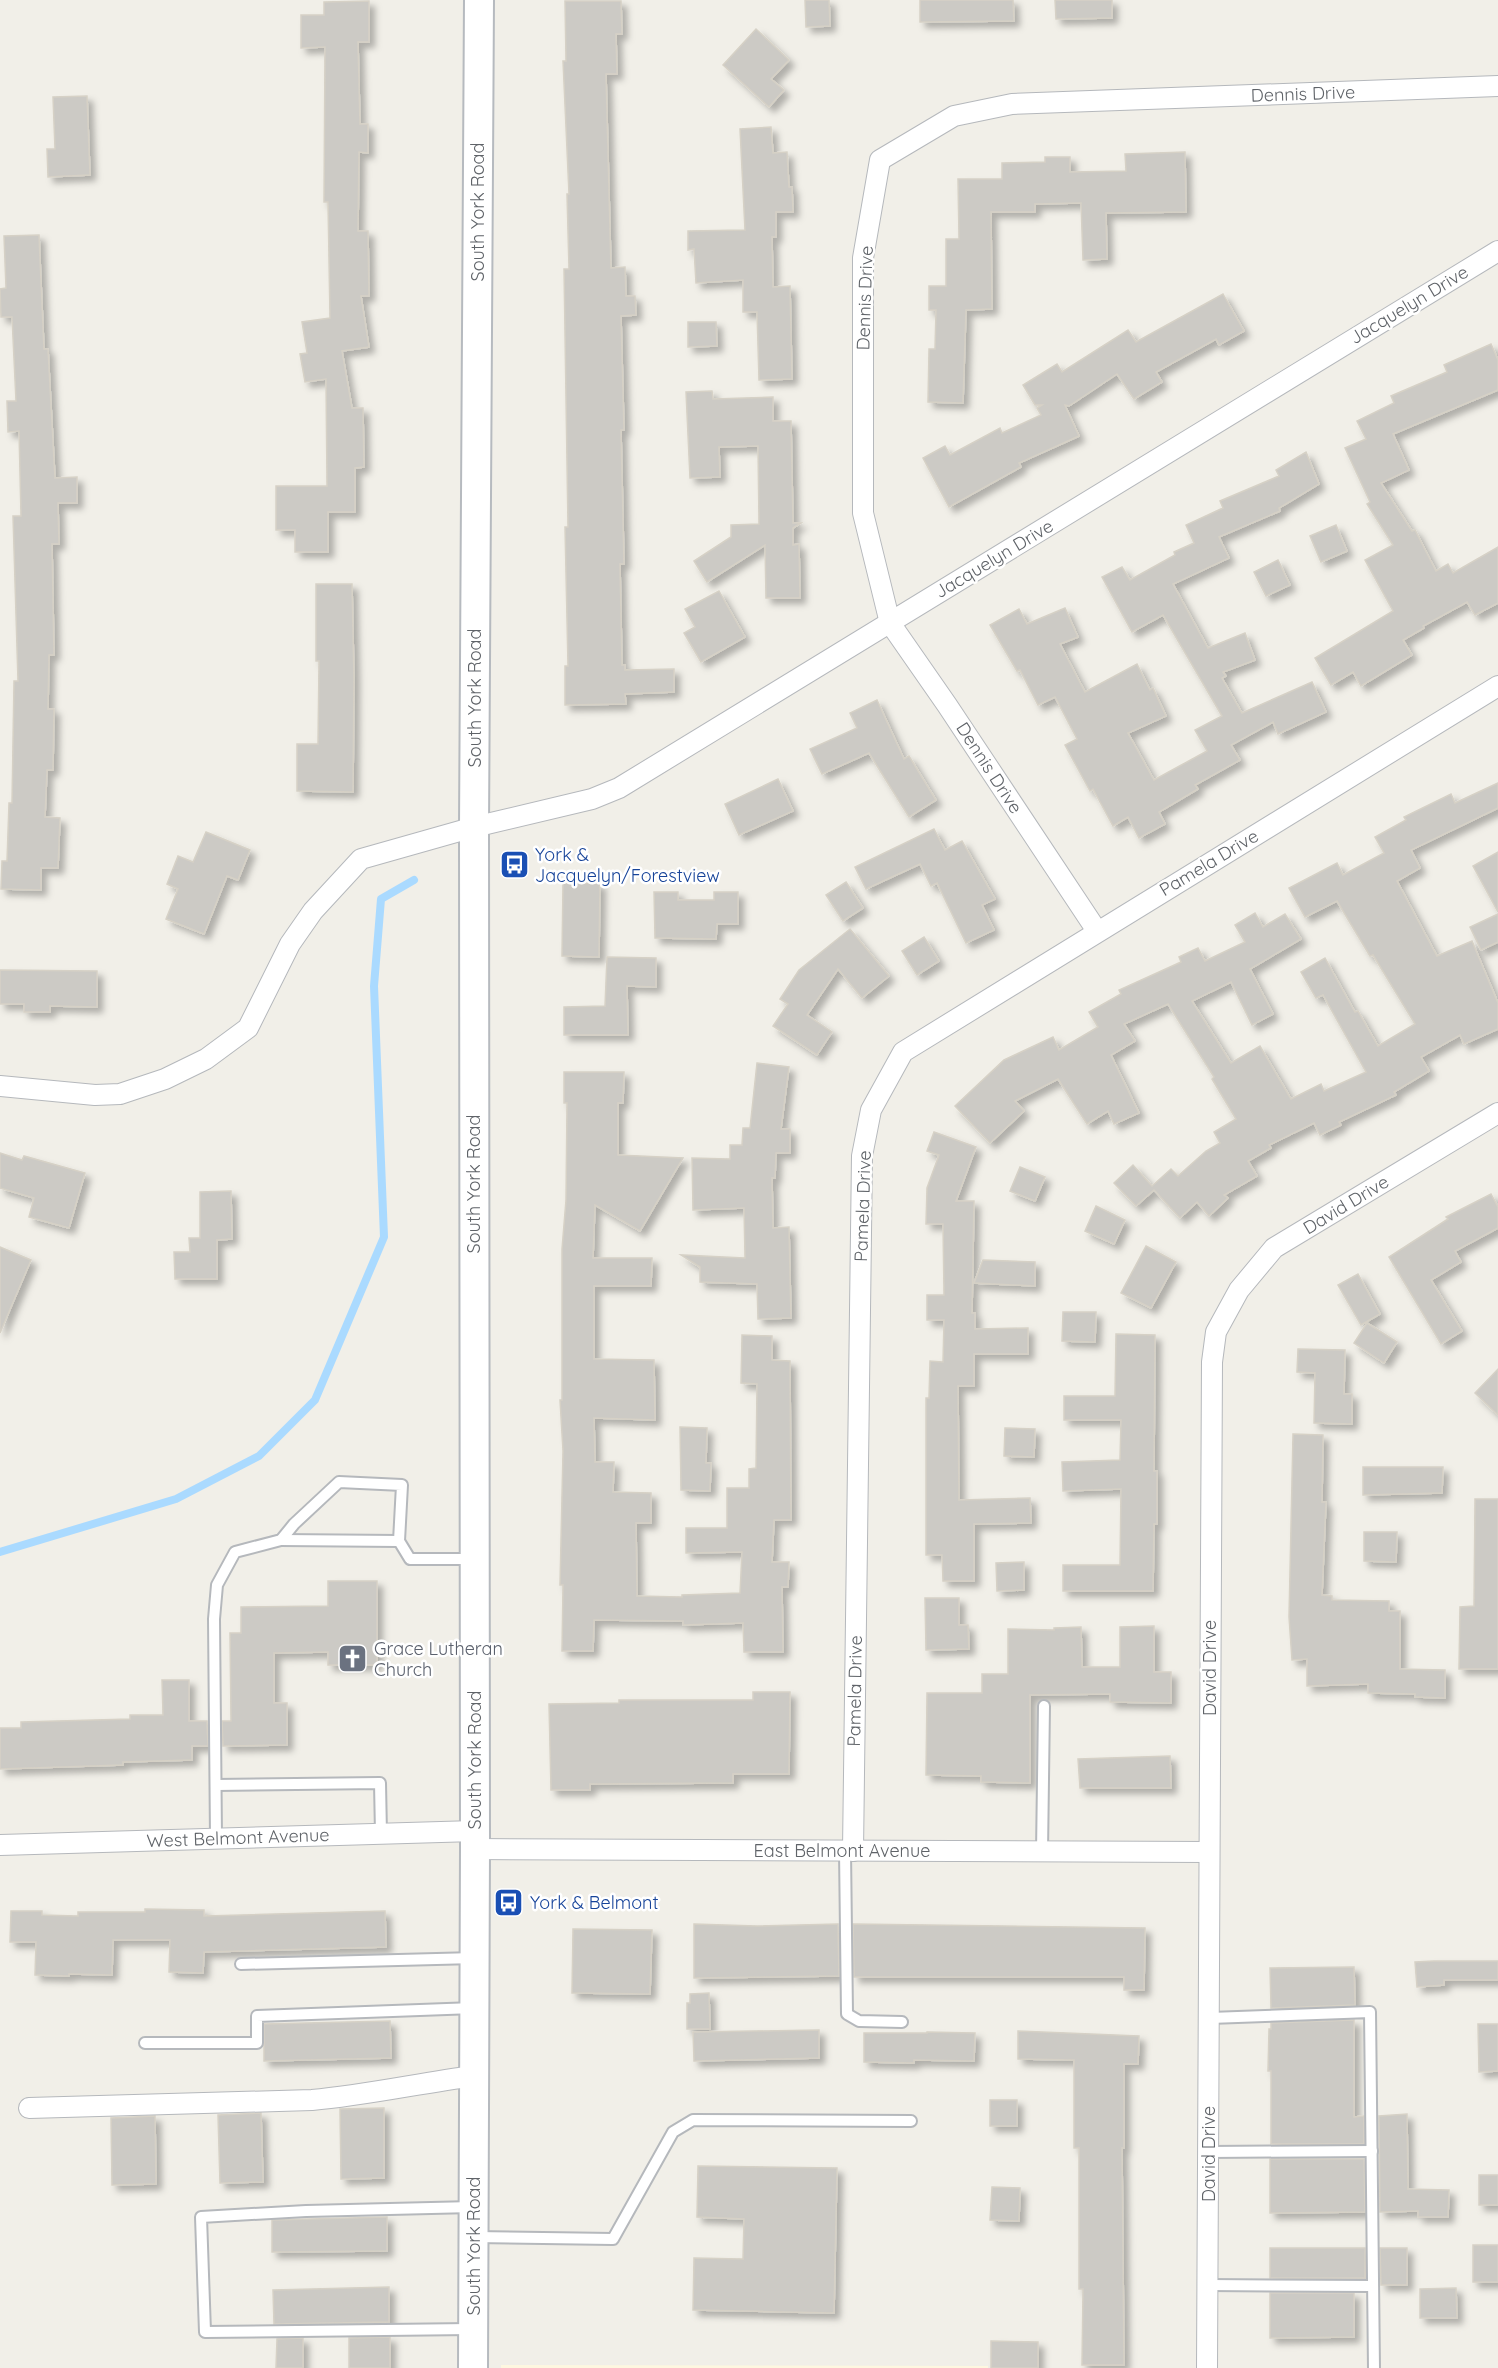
<svg xmlns="http://www.w3.org/2000/svg" width="1498" height="2368" font-family="Quicksand,sans-serif">
<style>
.commercial{fill:#fef7e0}
.lines{fill:none;stroke-linecap:round;stroke-linejoin:round}
.stream{stroke:#aadaff;stroke-width:8}
.building{fill:#cccac5;stroke:#d6d1c6;stroke-width:1.5;filter:url(#shadow)}
.lane-casing{stroke:#b5b8bc;stroke-width:14}
.street-casing{stroke:#b5b8bc;stroke-width:22}
.secondary-casing{stroke:#b6babf;stroke-width:32}
.lane{stroke:#fff;stroke-width:10}
.street{stroke:#fff;stroke-width:20}
.secondary{stroke:#fff;stroke-width:28}
.labels{text-anchor:middle;stroke-width:5;stroke-linejoin:round;paint-order:stroke}
.street-label{font-size:18px;fill:#5f6368;stroke:#fff}
.transit-label{font-size:18px;fill:#164399;stroke:#fff;text-anchor:start}
.worship-label{font-size:18px;fill:#5b616d;stroke:#fff;text-anchor:start}
</style>
<defs>
<filter id="shadow"><feDropShadow dx="5.5" dy="5.5" stdDeviation="3" flood-color="#0004"/></filter>
</defs>
<rect width="100%" height="100%" fill="#f1efe8"/>
<!-- commercial -->
<polygon class="commercial" points="501,2365 988,2366 988,2368 501,2368"/>
<g class="lines">
<!-- stream -->
<polyline class="stream" points="0,1552 176,1499 259,1456 315,1400 384,1237 374,986 381,899 414,880"/>
</g>
<!-- building -->
<g class="building">
<polygon points="805,0 829,0 830,26 806,27"/>
<polygon points="920,0 1013,0 1014,21 920,22"/>
<polygon points="1055,0 1112,0 1112,18 1056,19"/>
<polygon points="369,1 369,42 358,42 360,124 368,124 368,153 359,152 358,231 368,231 369,296 361,296 369,347 342,351 352,408 363,408 364,467 355,468 355,512 328,512 328,552 295,552 295,530 276,530 276,486 327,486 326,379 305,382 300,354 307,353 302,322 330,318 328,202 324,202 325,47 301,48 301,15 324,15 324,2"/>
<polygon points="565,1 621,1 622,34 616,34 617,74 606,74 611,268 625,267 626,296 635,296 636,315 621,316 624,430 621,430 624,564 620,564 622,665 625,665 625,670 674,669 674,692 625,694 626,704 565,705 565,666 568,666 565,527 568,527 564,269 569,269 567,194 569,194 563,61 566,61"/>
<polygon points="756,29 789,60 771,79 784,90 769,107 723,65"/>
<polygon points="87,96 90,175 48,177 47,149 55,149 53,97"/>
<polygon points="771,127 773,153 787,152 789,187 792,187 793,212 776,212 776,237 772,237 773,287 790,286 792,379 759,380 757,312 743,312 743,280 696,283 694,249 688,250 688,231 745,230 740,129"/>
<polygon points="1185,152 1186,212 1106,213 1107,259 1083,260 1081,203 1035,204 1035,212 991,212 992,309 966,310 963,403 928,402 929,349 935,349 936,310 929,310 929,286 946,286 946,239 959,239 958,179 1002,179 1002,163 1045,162 1045,157 1070,157 1070,172 1126,171 1125,154"/>
<polygon points="39,235 44,349 48,349 55,478 77,477 77,503 58,503 59,544 52,544 54,655 49,655 48,709 54,709 53,770 47,770 45,817 60,818 58,868 41,868 41,890 1,889 2,861 7,861 9,803 12,803 14,681 18,681 13,516 21,516 19,431 8,432 7,401 16,401 12,317 1,317 0,289 6,288 4,236"/>
<polygon points="1223,294 1244,331 1219,345 1216,339 1156,372 1162,382 1134,399 1117,374 1069,406 1065,405 1079,436 1019,463 1021,467 949,507 923,458 945,446 950,455 1000,428 1002,433 1041,415 1037,408 1042,405 1035,405 1023,385 1057,364 1062,372 1128,330 1136,342"/>
<polygon points="688,322 716,322 717,346 688,347"/>
<polygon points="1491,344 1498,360 1498,390 1393,434 1409,470 1381,483 1412,531 1415,530 1436,571 1448,564 1453,573 1498,547 1498,603 1475,615 1467,602 1423,626 1424,628 1403,640 1412,655 1361,686 1353,672 1331,685 1315,658 1393,611 1365,560 1393,545 1367,504 1370,502 1345,448 1366,439 1357,421 1394,403 1391,396 1447,372 1444,365"/>
<polygon points="712,391 713,399 773,397 773,421 791,421 793,523 801,523 793,528 793,545 799,544 800,598 766,598 765,545 707,582 694,561 731,537 731,525 759,524 758,446 719,447 720,477 690,478 686,392"/>
<polygon points="1306,452 1319,484 1279,508 1280,511 1219,537 1229,558 1173,584 1208,648 1245,633 1255,660 1223,672 1226,676 1222,678 1242,713 1312,682 1326,712 1278,734 1273,722 1231,745 1240,760 1195,785 1198,789 1159,812 1165,824 1139,838 1128,817 1113,826 1093,789 1090,791 1065,745 1077,739 1055,697 1038,705 1020,670 1017,671 990,625 1019,609 1027,624 1065,608 1078,637 1060,644 1085,692 1137,664 1150,690 1153,688 1166,716 1128,733 1154,780 1207,751 1195,730 1222,716 1163,615 1132,632 1102,577 1122,567 1130,580 1175,555 1174,552 1194,543 1186,525 1223,508 1220,501 1279,476 1276,470"/>
<polygon points="1336,525 1347,551 1321,562 1310,536"/>
<polygon points="1278,560 1290,585 1266,596 1254,572"/>
<polygon points="316,584 352,584 354,679 353,792 297,791 297,744 318,744 319,661 316,661"/>
<polygon points="719,591 745,637 701,662 684,633 695,627 685,609"/>
<polygon points="877,700 904,759 909,756 936,800 909,817 869,753 822,774 810,749 857,728 850,713"/>
<polygon points="778,779 793,811 739,835 725,804"/>
<polygon points="1498,783 1498,808 1411,850 1420,868 1397,881 1437,956 1472,941 1498,1003 1498,1029 1464,1044 1460,1035 1421,1057 1429,1071 1394,1092 1396,1095 1339,1122 1341,1125 1320,1135 1314,1123 1269,1145 1271,1148 1248,1161 1257,1176 1224,1195 1228,1198 1209,1216 1197,1202 1180,1218 1154,1190 1136,1206 1114,1183 1133,1165 1152,1186 1171,1169 1178,1176 1206,1151 1220,1143 1214,1132 1236,1119 1212,1079 1214,1077 1168,1004 1124,1024 1135,1041 1111,1055 1139,1113 1114,1124 1108,1111 1087,1124 1058,1079 1015,1101 1024,1111 990,1143 955,1106 1004,1060 1053,1037 1059,1050 1098,1027 1089,1012 1121,994 1119,990 1181,962 1179,957 1198,948 1205,961 1245,942 1235,925 1255,913 1263,927 1285,914 1301,939 1250,969 1273,1014 1252,1025 1231,982 1192,1001 1231,1063 1260,1046 1291,1099 1321,1084 1324,1091 1366,1072 1323,995 1316,998 1301,972 1325,958 1355,1012 1358,1011 1378,1046 1415,1024 1373,955 1370,956 1337,901 1305,917 1289,888 1337,863 1343,875 1384,853 1375,837 1406,820 1404,817 1451,794 1455,803"/>
<polygon points="934,829 945,850 962,841 995,899 982,905 994,930 966,943 937,883 931,886 920,864 866,889 855,867"/>
<polygon points="206,832 250,850 238,880 227,876 204,934 166,919 178,889 167,884 178,856 193,862"/>
<polygon points="1498,852 1498,912 1473,866"/>
<polygon points="846,882 863,908 843,921 826,895"/>
<polygon points="563,883 600,883 599,957 562,956"/>
<polygon points="654,892 678,892 678,900 714,900 714,892 738,892 738,924 717,924 716,939 655,938"/>
<polygon points="1498,914 1498,942 1481,950 1470,927"/>
<polygon points="850,929 889,976 862,998 838,969 807,1015 832,1032 817,1055 773,1026 788,1004 780,999 799,970"/>
<polygon points="924,937 939,961 917,975 902,951"/>
<polygon points="607,957 656,958 656,987 627,986 628,1035 564,1035 564,1007 605,1006"/>
<polygon points="0,970 97,971 97,1007 50,1006 50,1012 24,1012 24,1004 0,1004"/>
<polygon points="757,1063 789,1067 781,1129 790,1129 790,1153 776,1153 775,1178 772,1178 773,1228 789,1227 791,1318 758,1319 757,1284 700,1282 700,1267 681,1255 745,1258 744,1208 693,1210 692,1158 730,1159 730,1145 742,1145 743,1128 750,1128"/>
<polygon points="564,1072 624,1072 623,1103 618,1103 618,1155 683,1158 640,1231 595,1205 593,1258 652,1258 651,1286 594,1286 594,1359 654,1360 655,1420 594,1418 595,1462 614,1462 613,1492 651,1493 651,1523 636,1523 637,1596 682,1597 682,1595 740,1593 742,1552 686,1553 686,1528 727,1528 727,1488 749,1488 749,1469 756,1468 757,1384 741,1383 742,1335 772,1336 772,1360 790,1361 791,1520 774,1520 772,1562 789,1562 788,1587 782,1587 783,1652 744,1652 743,1623 683,1625 683,1621 594,1620 593,1651 562,1651 563,1585 560,1585 563,1451 560,1400 562,1400 562,1249 566,1200 567,1103 564,1103"/>
<polygon points="934,1132 976,1147 956,1201 974,1201 972,1313 975,1313 975,1329 1028,1328 1028,1354 974,1354 974,1386 958,1386 959,1500 1030,1498 1031,1523 974,1524 974,1581 943,1581 942,1555 926,1555 926,1398 929,1398 930,1361 943,1362 944,1320 927,1320 927,1295 944,1295 943,1224 926,1224 927,1188 939,1155 927,1151"/>
<polygon points="0,1153 22,1160 24,1156 85,1173 69,1228 29,1217 34,1198 0,1188"/>
<polygon points="1020,1167 1045,1177 1035,1201 1010,1191"/>
<polygon points="231,1191 232,1239 217,1240 217,1279 175,1279 174,1252 190,1252 189,1238 200,1238 200,1192"/>
<polygon points="1491,1194 1498,1207 1498,1228 1455,1251 1461,1262 1431,1280 1462,1331 1441,1344 1389,1257 1448,1219 1446,1217"/>
<polygon points="1096,1206 1125,1220 1114,1244 1085,1231"/>
<polygon points="1146,1246 1176,1262 1151,1308 1121,1293"/>
<polygon points="0,1247 31,1260 0,1333"/>
<polygon points="983,1260 1035,1262 1035,1286 974,1283"/>
<polygon points="1358,1274 1380,1314 1361,1325 1338,1285"/>
<polygon points="1063,1312 1096,1312 1095,1342 1062,1341"/>
<polygon points="1367,1323 1397,1342 1384,1363 1354,1343"/>
<polygon points="1116,1334 1155,1335 1154,1471 1157,1471 1157,1524 1154,1524 1153,1591 1063,1591 1063,1565 1120,1565 1121,1489 1063,1491 1062,1462 1120,1460 1121,1420 1064,1420 1064,1396 1115,1396"/>
<polygon points="1298,1349 1345,1350 1344,1394 1352,1394 1352,1424 1314,1423 1315,1373 1297,1372"/>
<polygon points="1498,1369 1498,1415 1475,1393"/>
<polygon points="680,1427 707,1428 706,1463 711,1463 710,1491 681,1490"/>
<polygon points="1005,1428 1035,1429 1034,1457 1004,1456"/>
<polygon points="1293,1434 1323,1435 1322,1502 1326,1502 1322,1595 1332,1596 1332,1600 1389,1601 1389,1611 1400,1611 1400,1669 1445,1670 1445,1698 1415,1697 1415,1694 1368,1693 1368,1684 1307,1686 1307,1659 1292,1660 1289,1617"/>
<polygon points="1363,1467 1443,1467 1442,1493 1363,1495"/>
<polygon points="1475,1499 1498,1499 1498,1669 1459,1669 1460,1607 1474,1606"/>
<polygon points="1364,1532 1397,1532 1396,1562 1364,1561"/>
<polygon points="1024,1562 1024,1590 997,1591 996,1563"/>
<polygon points="328,1581 377,1581 377,1665 328,1665 328,1652 274,1653 274,1703 287,1703 287,1745 223,1746 222,1721 231,1721 230,1633 241,1633 241,1607 328,1606"/>
<polygon points="925,1598 959,1598 959,1625 968,1625 969,1649 926,1650"/>
<polygon points="1154,1626 1154,1672 1171,1672 1171,1703 1110,1702 1110,1694 1030,1695 1030,1783 981,1782 981,1776 926,1775 927,1693 982,1693 982,1674 1008,1674 1008,1629 1054,1630 1054,1628 1081,1627 1082,1667 1120,1667 1120,1627"/>
<polygon points="162,1680 189,1680 189,1721 207,1721 208,1746 192,1746 192,1760 123,1762 123,1765 0,1769 0,1728 21,1728 21,1722 130,1719 130,1715 163,1715"/>
<polygon points="753,1692 790,1692 789,1774 733,1774 733,1783 590,1784 590,1790 551,1790 549,1704 619,1703 619,1700 753,1700"/>
<polygon points="1170,1756 1171,1788 1080,1788 1078,1759"/>
<polygon points="145,1909 204,1910 204,1916 385,1911 386,1947 204,1952 203,1973 169,1972 170,1940 113,1940 112,1975 69,1974 69,1976 35,1975 36,1942 10,1942 11,1911 42,1911 42,1915 78,1916 78,1912 145,1912"/>
<polygon points="694,1924 757,1926 838,1924 839,1976 694,1978"/>
<polygon points="853,1924 1145,1928 1144,1990 1124,1990 1124,1977 854,1977"/>
<polygon points="573,1929 652,1930 650,1994 572,1993"/>
<polygon points="1434,1961 1498,1961 1498,1980 1444,1980 1444,1985 1417,1987 1415,1962"/>
<polygon points="1354,1967 1355,2005 1271,2008 1270,1968"/>
<polygon points="709,1993 710,2029 687,2029 687,2003 690,2003 690,1994"/>
<polygon points="1354,2020 1354,2117 1364,2116 1364,2144 1271,2144 1271,2071 1268,2071 1269,2029 1271,2029 1271,2023"/>
<polygon points="390,2021 391,2058 264,2061 264,2024"/>
<polygon points="1478,2024 1498,2024 1498,2071 1479,2072"/>
<polygon points="819,2030 819,2058 694,2061 693,2032"/>
<polygon points="1018,2031 1139,2036 1138,2064 1124,2064 1124,2148 1122,2148 1124,2365 1082,2365 1083,2289 1079,2289 1079,2148 1074,2148 1074,2060 1018,2059"/>
<polygon points="927,2032 975,2033 974,2061 914,2060 914,2063 864,2062 864,2033 927,2033"/>
<rect x="990" y="2100" width="27" height="26"/>
<polygon points="384,2108 384,2178 341,2179 340,2109"/>
<polygon points="261,2113 263,2182 220,2183 218,2115"/>
<polygon points="1407,2114 1408,2189 1449,2190 1448,2217 1418,2217 1418,2211 1380,2212 1379,2116"/>
<polygon points="155,2116 156,2184 112,2185 111,2118"/>
<polygon points="1270,2159 1364,2159 1365,2212 1270,2213"/>
<polygon points="698,2166 837,2168 834,2313 693,2310 694,2258 743,2259 744,2219 697,2217"/>
<rect x="1479" y="2175" width="19" height="30"/>
<polygon points="992,2187 1020,2188 1019,2221 990,2220"/>
<polygon points="387,2217 387,2251 272,2252 272,2220"/>
<rect x="1473" y="2245" width="25" height="37"/>
<rect x="1270" y="2248" width="95" height="30"/>
<polygon points="1380,2248 1407,2248 1407,2285 1381,2285"/>
<polygon points="389,2287 389,2322 274,2324 273,2290"/>
<polygon points="1456,2288 1457,2318 1420,2318 1420,2289"/>
<polygon points="1270,2293 1354,2293 1354,2337 1270,2338"/>
<polygon points="390,2337 390,2368 349,2368 349,2338"/>
<polygon points="303,2338 303,2368 276,2368 277,2339"/>
<polygon points="991,2341 1038,2342 1038,2368 991,2368"/>
</g>
<g class="lines">
<defs>
<g id="lane">
<polyline points="281,1540 399,1541"/>
<polyline points="216,1785 380,1783 381,1834"/>
<polyline points="216,1838 214,1619 217,1585 235,1552 281,1540 294,1524 339,1482 402,1485 399,1541 410,1559 475,1559"/>
<polyline points="845,1851 847,2014 859,2021 902,2022"/>
<polyline points="1042,1852 1044,1706"/>
<polyline points="241,1964 475,1958"/>
<polyline points="1210,2018 1370,2012 1374,2368"/>
<polyline points="145,2043 257,2043 257,2016 474,2008"/>
<polyline points="1209,2152 1372,2151"/>
<polyline points="474,2237 613,2239 673,2132 693,2120 911,2121"/>
<polyline points="1208,2285 1373,2286"/>
<polyline points="471,2329 205,2332 201,2217 306,2211 473,2207"/>
</g>
<g id="street">
<polyline points="1097,931 947,705 890,623 863,513 863,258 880,160 954,116 1012,104 1498,86"/>
<polyline points="0,1086 95,1095 120,1094 165,1079 206,1059 248,1028 290,944 313,911 361,859 474,827 592,799 619,788 1498,251"/>
<polyline points="0,1845 475,1831"/>
<polyline points="475,1849 1209,1852"/>
<polyline points="853,1851 862,1156 871,1110 903,1052 1498,686"/>
<path d="M29 2108 312 2100C367 2095 420 2083 474 2076"/>
<polyline points="1207,2368 1212,1362 1216,1332 1239,1290 1274,1248 1498,1113"/>
</g>
<polyline id="secondary" points="473,2368 475,1849 474,827 479,0"/>
</defs>
<!-- lane casing -->
<use href="#lane" class="lane-casing"/>
<!-- street casing -->
<use href="#street" class="street-casing"/>
<!-- secondary casing -->
<use href="#secondary" class="secondary-casing"/>
<!-- lane -->
<use href="#lane" class="lane"/>
<!-- street -->
<use href="#street" class="street"/>
<!-- secondary -->
<use href="#secondary" class="secondary"/>
</g>
<!-- icons -->
<defs>
<symbol id="bus-square" viewBox="-11 -11 22 22"><rect x="-9" y="-9" width="18" height="18" rx="4" fill="#1a4fb4" stroke="#fff"/><path d="M-5-6H5V4H4V6H2V4H-2V6H-4V4H-5ZM-3.5-4V0h7V-4ZM-3.5 1.2v1.5H-2V1.2ZM2 1.2v1.5H3.5V1.2Z" fill="#fff"/></symbol>
<symbol id="church-square" viewBox="-11 -11 22 22"><rect x="-9" y="-9" width="18" height="18" rx="4" fill="#6b7280" stroke="#fff"/><path d="M-1.2-6h2.4v3.5h3.3v2.4h-3.3V6h-2.4V-.1h-3.3v-2.4h3.3Z" fill="#fff"/></symbol>
</defs>
<g fill-rule="evenodd">
<use href="#bus-square" x="498" y="848" width="33" height="33"/>
<use href="#church-square" x="336" y="1642" width="33" height="33"/>
<use href="#bus-square" x="492" y="1886" width="33" height="33"/>
</g>
<g class="labels">
<!-- street labels -->
<g class="street-label">
<text transform="translate(1303 94) rotate(-2)" y="6">Dennis Drive</text>
<text transform="translate(478 212) rotate(-90)" y="6">South York Road</text>
<text transform="translate(865 298) rotate(-88)" y="6">Dennis Drive</text>
<text transform="translate(1409 305) rotate(-31)" y="6">Jacquelyn Drive</text>
<text transform="translate(994 559) rotate(-31)" y="6">Jacquelyn Drive</text>
<text transform="translate(475 698) rotate(-90)" y="6">South York Road</text>
<text transform="translate(989 768) rotate(57)" y="6">Dennis Drive</text>
<text transform="translate(1209 863) rotate(-31)" y="6">Pamela Drive</text>
<text transform="translate(474 1184) rotate(-90)" y="6">South York Road</text>
<text transform="translate(1346 1205) rotate(-31)" y="6">David Drive</text>
<text transform="translate(863 1206) rotate(-88)" y="6">Pamela Drive</text>
<text transform="translate(1210 1668) rotate(-90)" y="6">David Drive</text>
<text transform="translate(855 1691) rotate(-89)" y="6">Pamela Drive</text>
<text transform="translate(475 1760) rotate(-90)" y="6">South York Road</text>
<text transform="translate(238 1838) rotate(-2)" y="6">West Belmont Avenue</text>
<text x="842" y="1857">East Belmont Avenue</text>
<text transform="translate(1209 2154) rotate(-90)" y="6">David Drive</text>
<text transform="translate(474 2246) rotate(-90)" y="6">South York Road</text>
</g>
<!-- transit labels -->
<g class="transit-label">
<text x="535" y="861">York &amp;<tspan x="535" dy="21">Jacquelyn/Forestview</tspan></text>
<text x="530" y="1909">York &amp; Belmont</text>
</g>
<!-- worship labels -->
<g class="worship-label">
<text x="374" y="1655">Grace Lutheran<tspan x="374" dy="21">Church</tspan></text>
</g>
</g>
</svg>
